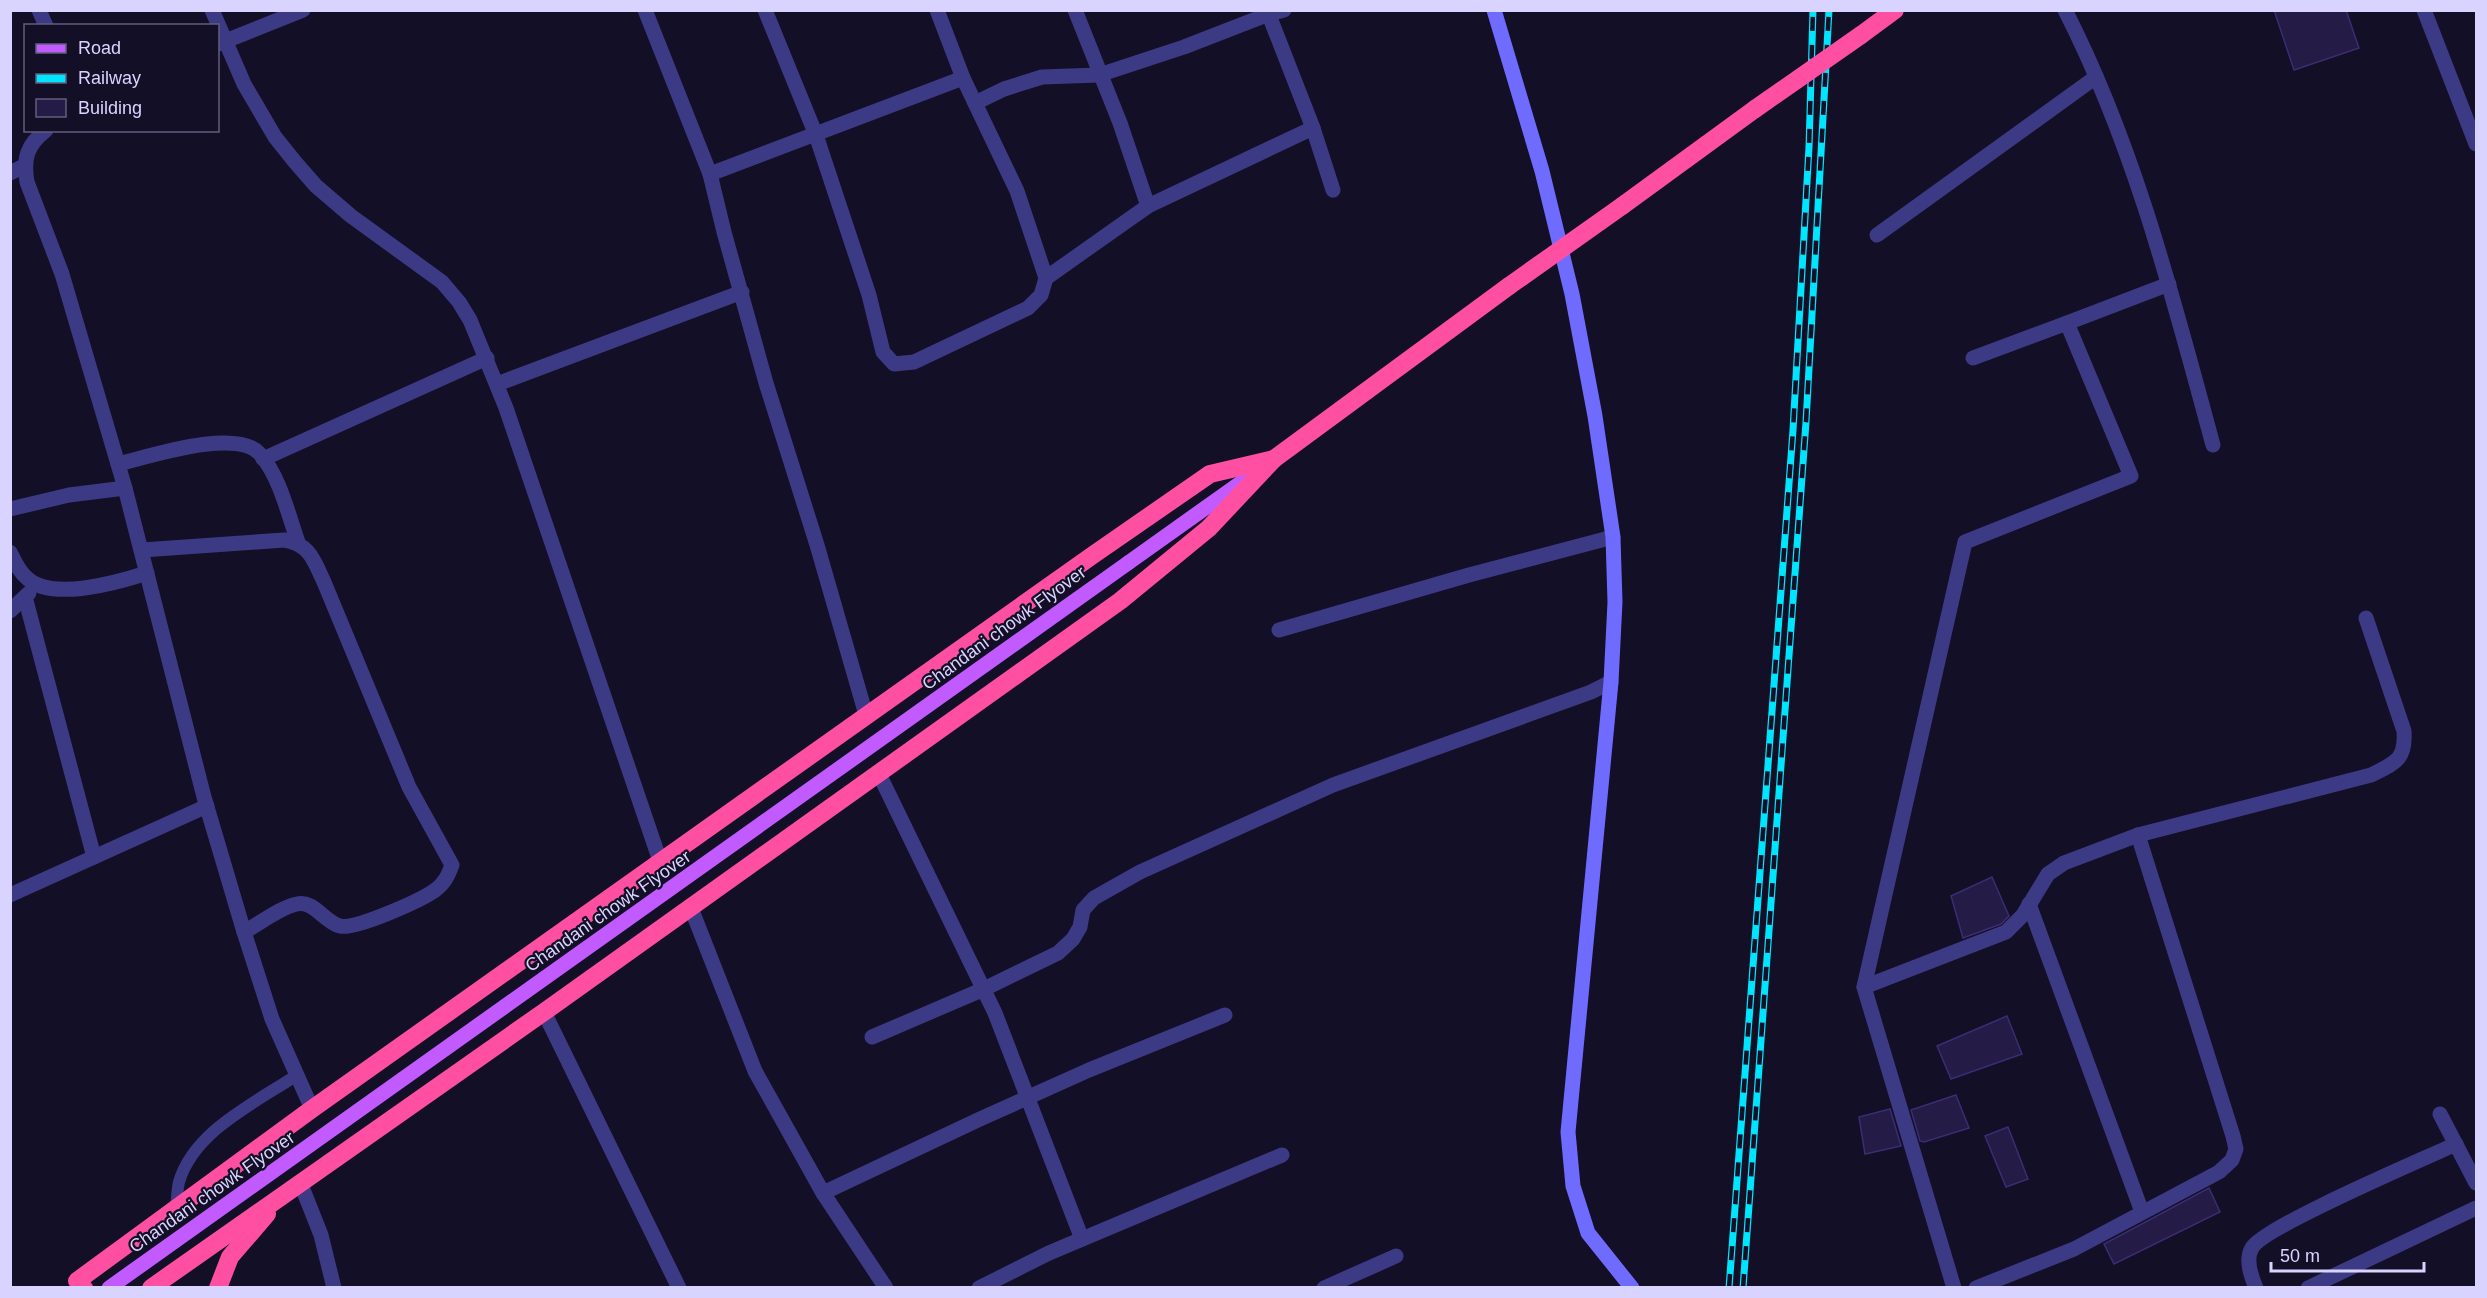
<svg xmlns="http://www.w3.org/2000/svg" width="2487" height="1298" font-family="Helvetica,sans-serif">
<style>
.building{fill:#241b47;stroke:#3b2d73;stroke-width:1.5}
.lines{fill:none;stroke-linecap:round;stroke-linejoin:round}
.lane{stroke:#3d3a85;stroke-width:12}
.street{stroke:#3d3a85;stroke-width:15}
.secondary{stroke:#6f6bff;stroke-width:15}
.primary{stroke:#c25bff;stroke-width:15}
.highway{stroke:#ff4fa3;stroke-width:18}
.rail-casing{stroke:#00e5ff;stroke-width:7}
.rail{stroke:#130f26;stroke-width:4.5;stroke-dasharray:14;stroke-linecap:butt}
.primary-bridge{stroke:#c25bff;stroke-width:15}
.highway-bridge{stroke:#ff4fa3;stroke-width:18}
.labels{text-anchor:middle;stroke-width:4.5;stroke-linejoin:round;paint-order:stroke}
.street-label{font-size:18px;fill:#d9d4ff;stroke:#130f26}
</style>
<rect width="100%" height="100%" fill="#130f26"/>
<!-- building -->
<g class="building">
<polygon points="2274,10 2346,10 2359,48 2294,70"/>
<polygon points="1992,877 2009,916 2001,924 1963,938 1951,896"/>
<polygon points="2007,1016 2022,1054 1951,1079 1937,1046"/>
<polygon points="1956,1095 1969,1128 1924,1142 1920,1141 1911,1110"/>
<polygon points="1890,1109 1901,1146 1865,1154 1859,1117"/>
<polygon points="2008,1127 2028,1179 2006,1187 1985,1136"/>
<polygon points="2209,1188 2220,1212 2114,1264 2104,1244"/>
</g>
<g class="lines">
<!-- lane -->
<path class="lane" d="M176 1209C177 1201 177 1190 179 1182 194 1131 255 1103 297 1075"/>
<!-- street -->
<g class="street">
<polyline points="39,10 46,26"/>
<polyline points="212,10 244,84 275,137 295,162 316,186 351,216 442,282 459,302 470,320 506,408 660,861"/>
<polyline points="645,10 710,174 724,232 766,383 817,545 866,715"/>
<polyline points="765,10 816,135 869,295 883,352 894,364 914,362 1028,308 1041,295 1046,278 1017,191 963,78 937,10"/>
<polyline points="1075,10 1120,123 1148,206"/>
<polyline points="1267,10 1313,128 1333,190"/>
<path d="M2065 10C2135 147 2173 298 2213 445"/>
<polyline points="2424,10 2476,144"/>
<polyline points="218,44 303,10"/>
<polyline points="975,103 1004,89 1042,77 1099,75 1184,47 1269,14 1284,10"/>
<path d="M46 130C27 145 23 158 27 182L62 274 125 488 204 797 244 932 272 1019 312 1109"/>
<polyline points="10,173 24,166"/>
<polyline points="710,174 963,78"/>
<polyline points="1877,235 2096,77"/>
<polyline points="1046,278 1148,206 1313,128"/>
<polyline points="2067,323 2169,284"/>
<polyline points="497,384 742,292"/>
<polyline points="263,459 487,358"/>
<path d="M118 464C148 457 237 427 260 454 280 477 288 514 298 542"/>
<polyline points="10,509 69,495 125,488"/>
<path d="M142 550 284 540C310 544 314 561 324 582L409 787 452 865C448 876 444 884 434 891 419 901 355 930 340 926 324 922 314 900 297 904 281 907 259 924 244 932"/>
<path d="M10 552C15 562 19 572 28 579 53 601 119 582 147 573"/>
<polyline points="25,597 94,857"/>
<polyline points="10,611 29,593"/>
<polyline points="1279,630 1469,575 1613,537"/>
<polyline points="879,774 995,1013 1082,1239"/>
<polyline points="10,895 207,806"/>
<polyline points="2029,904 2142,1212"/>
<polyline points="691,908 755,1071 823,1193 886,1288"/>
<path d="M1864 987 2006 932 2023 915 2048 874 2064 863 2138 835 2371 775C2395 763 2406 760 2404 731L2366 618"/>
<polyline points="544,1012 679,1288"/>
<polyline points="872,1037 984,989 1058,953 1073,939 1080,927 1083,910 1094,898 1140,872 1333,785 1591,692 1611,682"/>
<polyline points="2440,1114 2476,1183"/>
<polyline points="300,1182 321,1235 334,1288"/>
<polyline points="823,1193 980,1119 1089,1070 1225,1015"/>
<polyline points="979,1288 1049,1253 1282,1155"/>
<polyline points="1324,1288 1396,1256"/>
<polyline points="1954,1288 1864,987 1965,542 2131,476 2067,323 1973,358"/>
<polyline points="1976,1288 2074,1249 2219,1172 2232,1160 2236,1149 2233,1136 2138,835"/>
<path d="M2256 1288C2251 1276 2245 1259 2252 1248 2263 1227 2424 1159 2456 1144"/>
<polyline points="2308,1288 2476,1208"/>
</g>
<!-- secondary -->
<polyline class="secondary" points="1494,10 1542,171 1572,294 1595,416 1613,537 1615,602 1611,682 1568,1132 1573,1186 1588,1233 1632,1288"/>
<!-- primary -->
<polyline class="primary" points="1128,563 1253,474"/>
<!-- highway -->
<g class="highway">
<polyline points="1861,35 1895,10"/>
<polyline points="1622,206 1755,109"/>
<polyline points="84,1288 77,1281 312,1109 1093,555 1210,474 1274,459"/>
<polyline points="151,1288 544,1012 1120,601 1209,528 1274,459 1509,286"/>
<polyline points="218,1288 230,1257 267,1214"/>
</g>
<defs>
<g id="rail">
<polyline points="1729,1288 1793,430 1809,147 1813,10"/>
<polyline points="1743,1288 1806,422 1829,10"/>
</g>
</defs>
<!-- rail casing -->
<use href="#rail" class="rail-casing"/>
<!-- rail -->
<use href="#rail" class="rail"/>
<!-- primary-bridge -->
<polyline class="primary-bridge" points="109,1288 1128,563"/>
<!-- highway-bridge -->
<g class="highway-bridge">
<polyline points="1755,109 1861,35"/>
<polyline points="1509,286 1622,206"/>
</g>
</g>
<g class="labels">
<!-- street labels -->
<g class="street-label">
<text transform="translate(1004 628) rotate(-36)" y="6">Chandani chowk Flyover</text>
<text transform="translate(608 911) rotate(-35)" y="6">Chandani chowk Flyover</text>
<text transform="translate(212 1192) rotate(-35)" y="6">Chandani chowk Flyover</text>
</g>
</g>
<!-- border -->
<rect width="2487" height="1298" fill="none" stroke="#d9d4ff" stroke-width="24"/>
<!-- legend -->
<rect x="24" y="24" width="195" height="108" fill="#130f26" stroke="#625e7d" stroke-width="1.5"/>
<rect x="36" y="44" width="30" height="9" fill="#c25bff" stroke="#625e7d" stroke-width="1.5"/>
<text x="78" y="54" font-size="18" fill="#d9d4ff">Road</text>
<rect x="36" y="74" width="30" height="9" fill="#00e5ff" stroke="#625e7d" stroke-width="1.5"/>
<text x="78" y="84" font-size="18" fill="#d9d4ff">Railway</text>
<rect x="36" y="99" width="30" height="18" fill="#241b47" stroke="#625e7d" stroke-width="1.5"/>
<text x="78" y="114" font-size="18" fill="#d9d4ff">Building</text>
<!-- scale -->
<path d="M2271 1262v9h153v-9" fill="none" stroke="#d9d4ff" stroke-width="3"/>
<text x="2280" y="1262" font-size="18" fill="#d9d4ff" stroke="#130f26" stroke-width="4.5" paint-order="stroke">50 m</text>
</svg>
